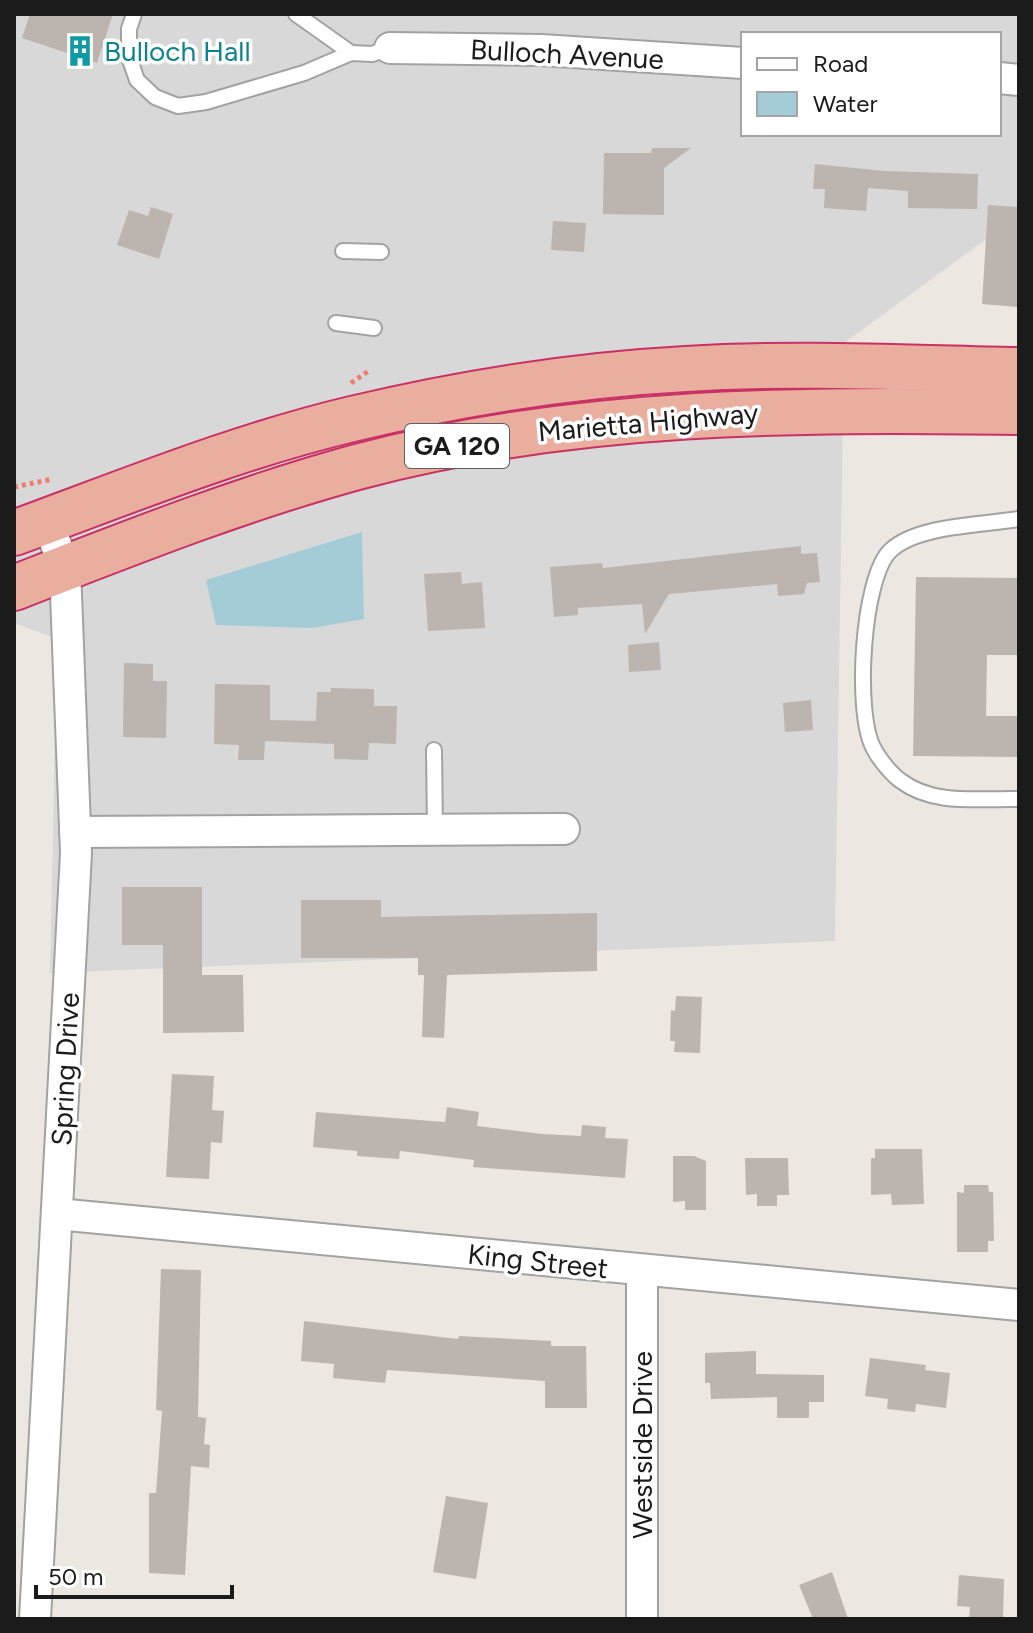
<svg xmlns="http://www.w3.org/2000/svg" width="1033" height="1633" font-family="Figtree,sans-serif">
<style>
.residential{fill:#d9d8d8;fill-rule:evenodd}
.water{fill:#a4ccd7}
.building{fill:#bcb4ae}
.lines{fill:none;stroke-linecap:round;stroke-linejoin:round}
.service-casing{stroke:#a2a2a2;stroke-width:18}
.minor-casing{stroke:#a2a2a2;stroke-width:34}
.trunk-casing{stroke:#c93065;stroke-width:48}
.path{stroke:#ef7c70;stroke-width:5;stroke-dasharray:4 4;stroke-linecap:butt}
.service{stroke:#fff;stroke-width:14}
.minor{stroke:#fff;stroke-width:30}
.trunk{stroke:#eaae9e;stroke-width:44}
.labels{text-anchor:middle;stroke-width:7;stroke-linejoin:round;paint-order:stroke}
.shield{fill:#fff;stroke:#5f5f5f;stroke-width:2}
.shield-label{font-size:26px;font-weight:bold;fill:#1b1b1b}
.culture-label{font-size:28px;fill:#0d838f;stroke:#fff;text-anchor:start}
.street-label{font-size:28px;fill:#1b1b1b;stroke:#fff}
</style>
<rect width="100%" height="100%" fill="#ece8e1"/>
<!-- residential -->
<path class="residential" d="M14 14H1019V210L996 232 844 343 835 941 50 973 57 639 14 623ZM743 34H999V134H743Z"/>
<!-- water -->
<polygon class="water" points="362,532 364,619 312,628 216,625 206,580"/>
<!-- building -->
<g class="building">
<polygon points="30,14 113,14 97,63 22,38"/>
<polygon points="652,148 691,148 664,168 664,215 603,214 604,153 651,153"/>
<polygon points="815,164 884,171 978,174 977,209 908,208 908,191 868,188 866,211 824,208 825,189 813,189"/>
<polygon points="988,205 1019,207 1019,307 982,304"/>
<polygon points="151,207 173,214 159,259 117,245 129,210 148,216"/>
<polygon points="553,221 586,223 584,252 551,250"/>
<polygon points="801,546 801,554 817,553 820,582 807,583 804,594 778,596 777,584 669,594 645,634 642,604 578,608 578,615 554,617 550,567 602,563 603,568"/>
<polygon points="461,572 462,584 482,582 485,628 428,631 424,574"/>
<polygon points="916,577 1019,578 1019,655 987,655 986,716 1019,716 1019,757 913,756"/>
<polygon points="659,642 661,670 629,672 628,645"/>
<polygon points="124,663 153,664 153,681 167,681 166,738 123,737"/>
<polygon points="215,684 270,685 270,720 316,721 317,692 331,692 331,688 374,689 374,706 397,706 396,744 369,743 368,760 334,759 334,744 265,741 264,760 238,760 239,745 214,744"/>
<polygon points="811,700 813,730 785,732 783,703"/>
<polygon points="122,887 202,887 202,975 243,975 244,1032 163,1033 163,945 122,945"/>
<polygon points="301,900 381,900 381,917 597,913 597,971 447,975 444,1038 422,1037 424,975 418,975 418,958 301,958"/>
<polygon points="676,996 702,997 700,1053 674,1052 675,1041 670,1041 671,1010 675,1011"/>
<polygon points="172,1074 214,1076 212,1110 224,1111 222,1143 211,1142 209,1179 166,1177"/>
<polygon points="447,1107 479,1112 477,1126 542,1134 581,1136 582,1125 606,1127 605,1138 628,1139 625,1178 473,1167 474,1160 400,1151 399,1159 357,1156 357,1151 313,1147 316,1112 445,1122"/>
<polygon points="875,1149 922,1149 924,1204 892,1205 891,1194 871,1195 871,1158 875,1158"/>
<polygon points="673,1156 694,1156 706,1161 706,1210 685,1210 685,1201 673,1202"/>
<polygon points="745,1158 788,1158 789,1195 777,1195 777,1206 757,1206 757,1194 746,1195"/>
<polygon points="964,1185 988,1185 989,1192 993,1192 994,1241 988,1241 988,1252 957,1252 957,1192 964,1193"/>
<polygon points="161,1269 201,1270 198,1417 206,1418 204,1444 210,1445 209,1468 191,1466 185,1575 149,1573 149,1493 156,1493 162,1411 156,1410"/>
<polygon points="304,1321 458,1339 459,1336 551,1341 551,1346 586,1346 587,1408 545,1408 545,1381 387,1370 385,1383 333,1378 334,1364 301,1361"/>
<polygon points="756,1351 756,1374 824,1375 824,1402 809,1402 809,1418 777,1418 777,1397 711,1399 710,1383 705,1383 705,1353"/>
<polygon points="870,1358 926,1365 925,1370 950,1373 946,1408 916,1404 915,1412 887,1409 888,1399 865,1396"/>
<polygon points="446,1496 488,1503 476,1579 433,1572"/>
<polygon points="832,1572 848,1619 813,1619 799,1585"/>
<polygon points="959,1575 1004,1579 1003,1619 969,1619 970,1607 957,1606"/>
</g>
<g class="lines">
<defs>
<g id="service">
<polyline points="134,14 129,29 129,57 137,80 155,97 178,106 206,102 304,73 351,53 372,54 390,48"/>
<polyline points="296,14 351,53"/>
<polyline points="343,251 381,252"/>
<polyline points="336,323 374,328"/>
<path d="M1019 519C983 525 918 525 891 550 862 576 854 715 874 749 879 759 892 775 901 781 934 806 980 798 1019 799"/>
<polyline points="434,750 435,830"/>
</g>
<g id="minor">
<polyline points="390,48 541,50 743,63"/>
<polyline points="999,78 1019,80"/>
<polyline points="75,832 564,829"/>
<polyline points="57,1214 1019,1305"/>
<polyline points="35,1619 76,853 65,568 47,521"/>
<polyline points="642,1619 642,1271"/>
</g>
<g id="trunk">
<path d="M14 533C126 492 235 447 352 419 461 393 574 375 686 369 797 362 908 368 1019 370"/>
<path d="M14 588C127 544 240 499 357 467 574 409 796 409 1019 412"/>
</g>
</defs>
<!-- service casing -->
<use href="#service" class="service-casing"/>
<!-- minor casing -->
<use href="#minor" class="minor-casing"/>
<!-- trunk casing -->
<use href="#trunk" class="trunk-casing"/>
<!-- path -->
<g class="path">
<polyline points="351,383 370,370"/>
<polyline points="14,487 53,479"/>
</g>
<!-- service -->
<use href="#service" class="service"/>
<!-- minor -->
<use href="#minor" class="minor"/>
<!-- trunk -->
<use href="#trunk" class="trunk"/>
</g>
<!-- icons -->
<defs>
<symbol id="building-bare" viewBox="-9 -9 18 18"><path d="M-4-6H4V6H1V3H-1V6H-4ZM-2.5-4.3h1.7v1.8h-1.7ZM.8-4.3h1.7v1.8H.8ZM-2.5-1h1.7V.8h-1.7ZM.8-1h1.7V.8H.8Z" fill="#0f9aa8" stroke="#fff" stroke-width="2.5" paint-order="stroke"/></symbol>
</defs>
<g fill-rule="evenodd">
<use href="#building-bare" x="58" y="29" width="44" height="44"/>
</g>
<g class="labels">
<!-- shield labels -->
<rect class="shield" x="405" y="424" width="104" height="44" rx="6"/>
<g class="shield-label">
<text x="457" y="455">GA 120</text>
</g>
<!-- culture labels -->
<g class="culture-label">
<text x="104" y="61">Bulloch Hall</text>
</g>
<!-- street labels -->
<g class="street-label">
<text transform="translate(567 54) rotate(3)" y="10">Bulloch Avenue</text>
<text transform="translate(648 422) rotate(-5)" y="10">Marietta Highway</text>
<text transform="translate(65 1069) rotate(-87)" y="10">Spring Drive</text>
<text transform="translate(538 1261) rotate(6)" y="10">King Street</text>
<text transform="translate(642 1445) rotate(-90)" y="10">Westside Drive</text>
</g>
</g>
<!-- border -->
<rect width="1033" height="1633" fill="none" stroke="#1b1b1b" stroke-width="32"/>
<!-- legend -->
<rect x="741" y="32" width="260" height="104" fill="#ffffff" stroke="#a4a4a4" stroke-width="2"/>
<rect x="757" y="58" width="40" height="12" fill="#ffffff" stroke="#a4a4a4" stroke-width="2"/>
<text x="813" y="72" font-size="24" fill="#1b1b1b">Road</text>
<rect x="757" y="92" width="40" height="24" fill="#a4ccd7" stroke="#a4a4a4" stroke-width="2"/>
<text x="813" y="112" font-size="24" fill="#1b1b1b">Water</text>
<!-- scale -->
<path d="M36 1585v12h196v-12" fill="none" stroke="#1b1b1b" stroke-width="4"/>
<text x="48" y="1585" font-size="24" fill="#1b1b1b" stroke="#ffffff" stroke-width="6" paint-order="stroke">50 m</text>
</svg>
